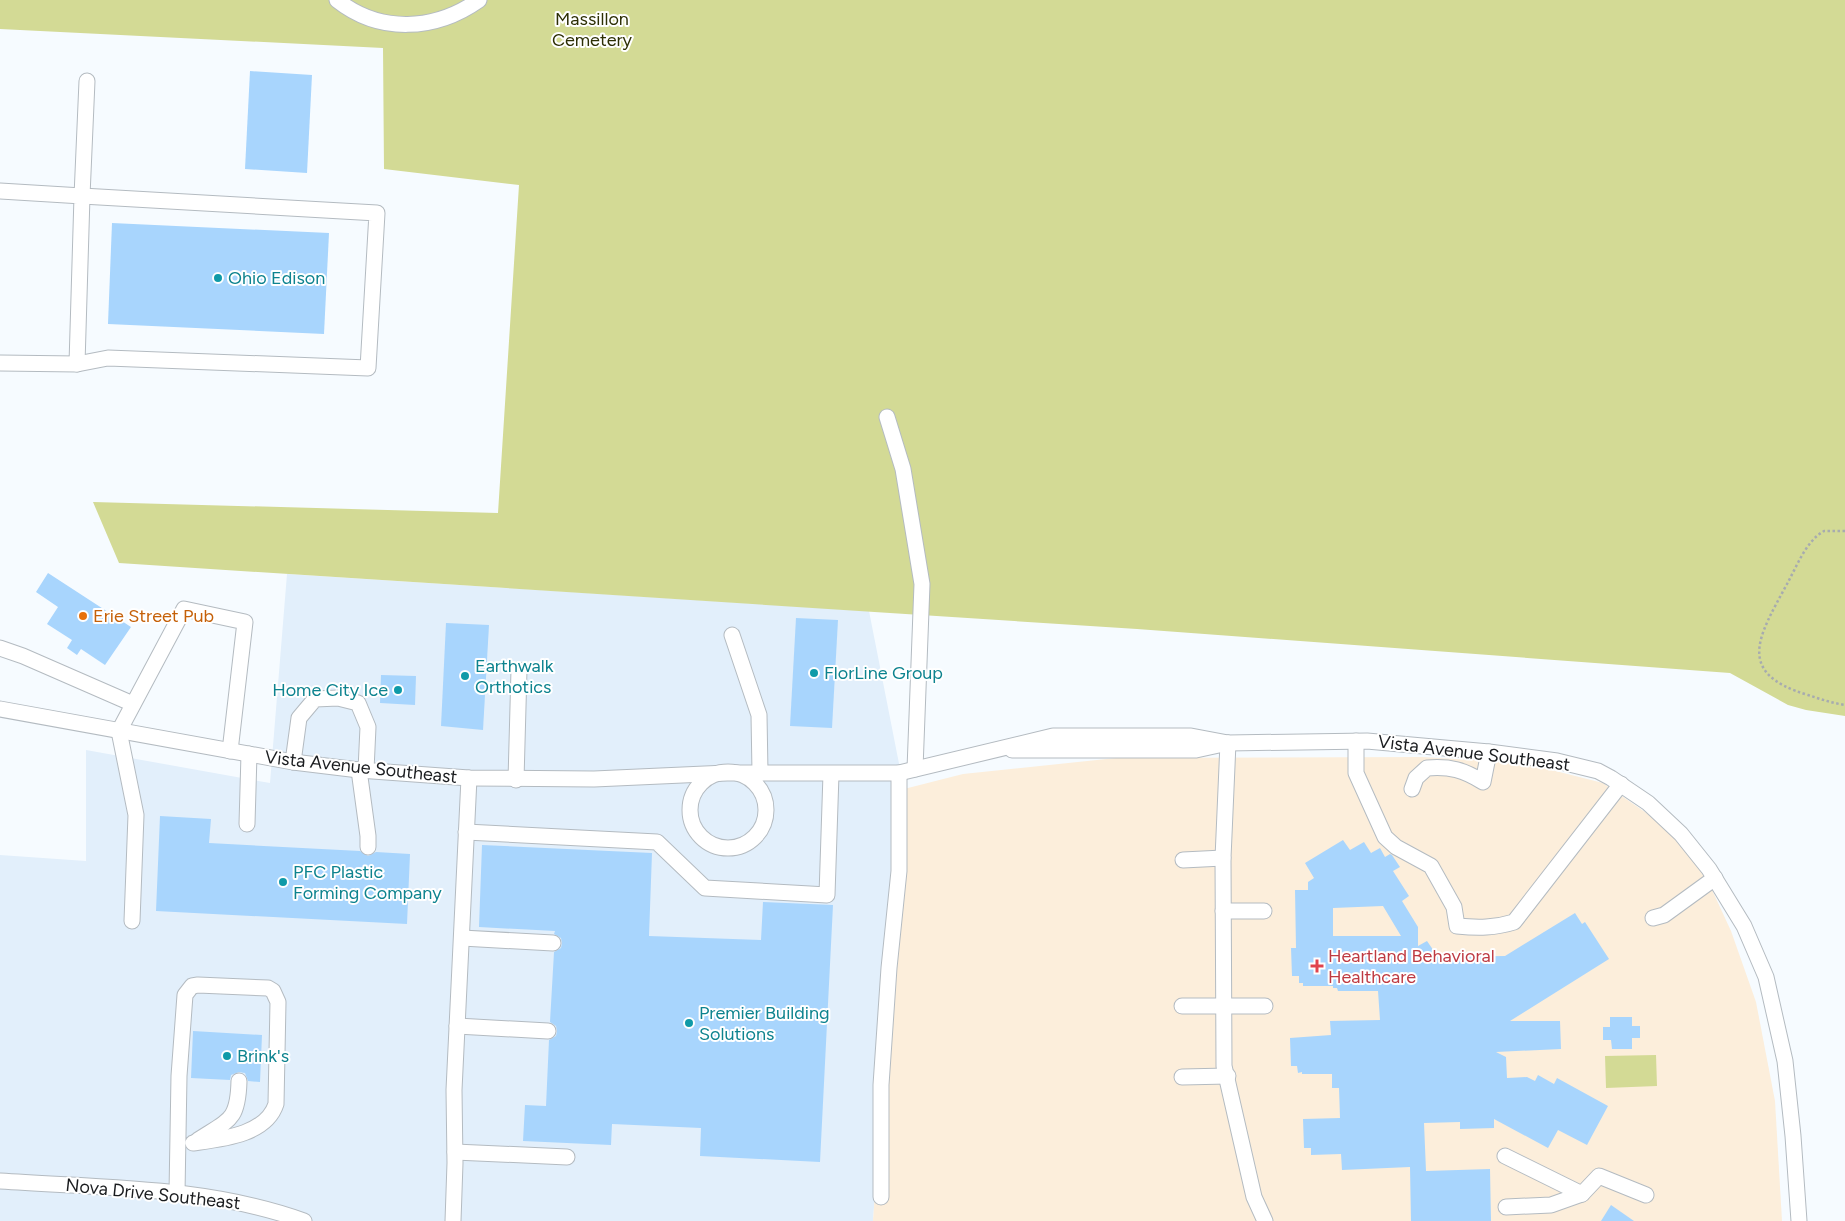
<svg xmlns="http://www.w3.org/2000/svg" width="1845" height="1221" font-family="Figtree,sans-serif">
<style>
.built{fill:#e2effb}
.medical{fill:#fceedb}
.green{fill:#d3da95}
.building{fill:#a8d5fd;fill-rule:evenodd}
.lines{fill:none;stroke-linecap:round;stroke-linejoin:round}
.minor-casing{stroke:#b4bbc1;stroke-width:17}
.path{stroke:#a7abaf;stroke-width:2.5;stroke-dasharray:2.5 2.5;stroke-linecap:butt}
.minor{stroke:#fff;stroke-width:15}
.culture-dot{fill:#0f9aa8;stroke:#fff;stroke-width:2}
.food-dot{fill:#e8710a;stroke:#fff;stroke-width:2}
.health-dot{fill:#e0444e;stroke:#fff;stroke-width:2}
.labels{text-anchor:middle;stroke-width:4;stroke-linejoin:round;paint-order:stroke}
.park-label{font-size:18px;fill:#2d2f04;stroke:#fff}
.culture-label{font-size:18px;fill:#0d838f;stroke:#fff;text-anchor:start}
.food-label{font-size:18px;fill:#c56008;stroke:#fff;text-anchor:start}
.street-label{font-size:18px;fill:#1a1c1f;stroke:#fff}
.health-label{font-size:18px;fill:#be3a42;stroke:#fff;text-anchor:start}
</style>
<rect width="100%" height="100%" fill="#f6fbff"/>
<!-- built -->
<polygon class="built" points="287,574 869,611 904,789 873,1221 0,1221 0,855 86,861 86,750 270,783"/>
<!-- medical -->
<polygon class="medical" points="1422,757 1524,763 1603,783 1658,821 1701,866 1731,931 1756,1002 1775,1101 1782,1221 873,1221 904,789 963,774 1116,758"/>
<!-- green -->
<g class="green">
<polygon points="0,0 1845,0 1845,716 1806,710 1788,705 1730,673 1137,629 119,563 93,502 498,513 519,185 384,169 383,48 0,29"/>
<polygon points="1656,1055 1657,1086 1606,1088 1605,1056"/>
</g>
<!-- building -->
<g class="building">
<polygon points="250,71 312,75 307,173 245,169"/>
<polygon points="112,223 329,233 324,334 108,324"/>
<polygon points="48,573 131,627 105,665 81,649 77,655 67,648 72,640 47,624 58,607 36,592"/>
<polygon points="796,618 838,620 832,728 790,726"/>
<polygon points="446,623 489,625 483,730 441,726"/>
<polygon points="381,675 416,676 415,705 380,703"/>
<polygon points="160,816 211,819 209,843 360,851 368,856 376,852 410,854 407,924 156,911"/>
<path d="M1343 840 1350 850 1364 842 1371 853 1380 848 1385 857 1390 854 1392 855 1400 867 1393 871 1409 896 1402 901 1418 927V946L1427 941 1438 957 1505 956 1575 913 1582 924 1585 922 1609 959 1510 1021H1560L1561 1049 1496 1052 1506 1057 1507 1078 1527 1077 1535 1081 1538 1075 1554 1084 1557 1078 1608 1106 1587 1145 1558 1130 1548 1148 1494 1119V1128L1460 1129V1122L1424 1123 1426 1171 1490 1169 1491 1221H1411L1410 1167 1342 1170 1341 1154 1311 1155V1148H1304L1303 1119 1340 1118 1339 1088H1332V1074H1302V1072L1298 1073 1297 1066H1291L1290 1038 1331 1035 1330 1021 1380 1020 1378 991H1338L1337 988H1333V986H1303V983H1299V976H1292L1291 948H1296L1295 890H1308V882L1314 878 1305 863ZM1383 906 1401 936H1333V908Z"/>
<polygon points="482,845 652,853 649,936 761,940 763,902 833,905 820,1162 700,1156 701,1128 612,1124 611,1145 523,1141 525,1105 546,1106 549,1040 556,1036 557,1031 556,1026 550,1022 554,952 561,948 562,943 561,938 554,934 555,931 479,927"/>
<polygon points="1610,1017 1632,1017 1632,1026 1640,1026 1640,1038 1632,1038 1632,1049 1612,1049 1611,1040 1603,1040 1603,1027 1610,1027"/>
<polygon points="193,1031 262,1035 260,1082 248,1081 245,1073 239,1072 231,1075 230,1080 191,1078"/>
<polygon points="1611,1205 1634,1221 1601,1221"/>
</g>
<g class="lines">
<defs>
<g id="minor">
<path d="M337 0C380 34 435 31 479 0"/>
<polyline points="0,191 82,196 77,364 0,363"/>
<polyline points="77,364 108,358 368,368 377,213 82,196 87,81"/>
<polyline points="887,417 903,469 922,584 915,769"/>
<polyline points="732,635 759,715 760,772"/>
<polyline points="0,648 23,656 133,704"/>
<polyline points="0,709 293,762 359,770 469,778 594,779 727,773 899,773 1053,736 1191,736 1228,743"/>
<path d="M1356 741V773L1385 837 1396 847 1431 866 1454 907 1457 926C1478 928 1495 928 1514 922L1621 784"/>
<polyline points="1228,743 1223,858 1224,1066 1254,1197 1265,1221"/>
<polyline points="1012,750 1196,750 1228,743 1367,741 1489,752 1557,761 1598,771 1611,778 1648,803 1681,834 1709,869 1744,926 1766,977 1785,1061 1793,1136 1799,1221"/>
<polyline points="293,762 299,718 315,699 338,698 358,703 368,727 366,770"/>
<polyline points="359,770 368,836 368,847"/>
<circle cx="728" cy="810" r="38"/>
<polyline points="516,780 519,670"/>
<path d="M1412 789 1416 778 1427 768C1450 766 1464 770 1483 782L1489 752"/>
<polyline points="247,824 249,754"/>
<polyline points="466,832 657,842 705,888 827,895 831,774"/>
<polyline points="1183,860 1223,858"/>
<polyline points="1223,911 1264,911"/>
<polyline points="1653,918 1664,915 1715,878"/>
<polyline points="132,921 136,815 119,731 184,609 245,622 230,751"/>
<polyline points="462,938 553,943"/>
<polyline points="1182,1006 1265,1006"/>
<polyline points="457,1026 548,1031"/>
<polyline points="1182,1077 1228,1076"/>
<path d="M198 1140C229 1120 238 1121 239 1081"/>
<polyline points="455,1152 567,1157"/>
<polyline points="1505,1156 1582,1194 1599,1176 1646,1195"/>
<path d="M0 1181C102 1188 207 1186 304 1221"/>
<path d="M177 1193 179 1076 185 995 192 986 198 985 268 988 273 991 278 1002 276 1104C266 1135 222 1139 193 1143"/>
<polyline points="881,1197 881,1085 889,968 899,871 899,773"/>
<polyline points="1506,1207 1551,1205 1582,1194"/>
<polyline points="453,1221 455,1163 454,1090 469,778"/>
</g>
</defs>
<!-- minor casing -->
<use href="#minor" class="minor-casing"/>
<!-- path -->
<path class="path" d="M1845 531H1824C1806 541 1797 566 1787 584 1759 636 1734 673 1808 695 1820 699 1832 703 1845 705"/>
<!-- minor -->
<use href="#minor" class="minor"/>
</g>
<!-- markers -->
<g class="culture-dot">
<circle cx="218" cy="278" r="5"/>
<circle cx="814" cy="673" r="5"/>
<circle cx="465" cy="676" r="5"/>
<circle cx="398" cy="690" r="5"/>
<circle cx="283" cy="882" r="5"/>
<circle cx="689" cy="1023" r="5"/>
<circle cx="227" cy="1056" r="5"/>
</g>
<circle class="food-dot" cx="83" cy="616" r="5"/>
<path class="health-dot" d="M1314.5 958.5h5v5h5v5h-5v5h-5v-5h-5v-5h5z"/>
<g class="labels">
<!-- park labels -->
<g class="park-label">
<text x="592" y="25">Massillon<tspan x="592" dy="21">Cemetery</tspan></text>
</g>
<!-- culture labels -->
<g class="culture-label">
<text x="228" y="284">Ohio Edison</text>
<text x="475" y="672">Earthwalk<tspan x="475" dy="21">Orthotics</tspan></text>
<text x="824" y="679">FlorLine Group</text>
<text x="388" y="696" text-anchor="end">Home City Ice</text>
<text x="293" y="878">PFC Plastic<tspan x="293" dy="21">Forming Company</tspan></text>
<text x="699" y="1019">Premier Building<tspan x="699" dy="21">Solutions</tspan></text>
<text x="237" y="1062">Brink's</text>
</g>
<!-- food labels -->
<g class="food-label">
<text x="93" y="622">Erie Street Pub</text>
</g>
<!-- street labels -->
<g class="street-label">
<text transform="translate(1474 753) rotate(7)" y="6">Vista Avenue Southeast</text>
<text transform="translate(361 767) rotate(6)" y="6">Vista Avenue Southeast</text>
<text transform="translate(153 1194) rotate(6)" y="6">Nova Drive Southeast</text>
</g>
<!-- health labels -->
<g class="health-label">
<text x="1328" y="962">Heartland Behavioral<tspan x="1328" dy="21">Healthcare</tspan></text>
</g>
</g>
</svg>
